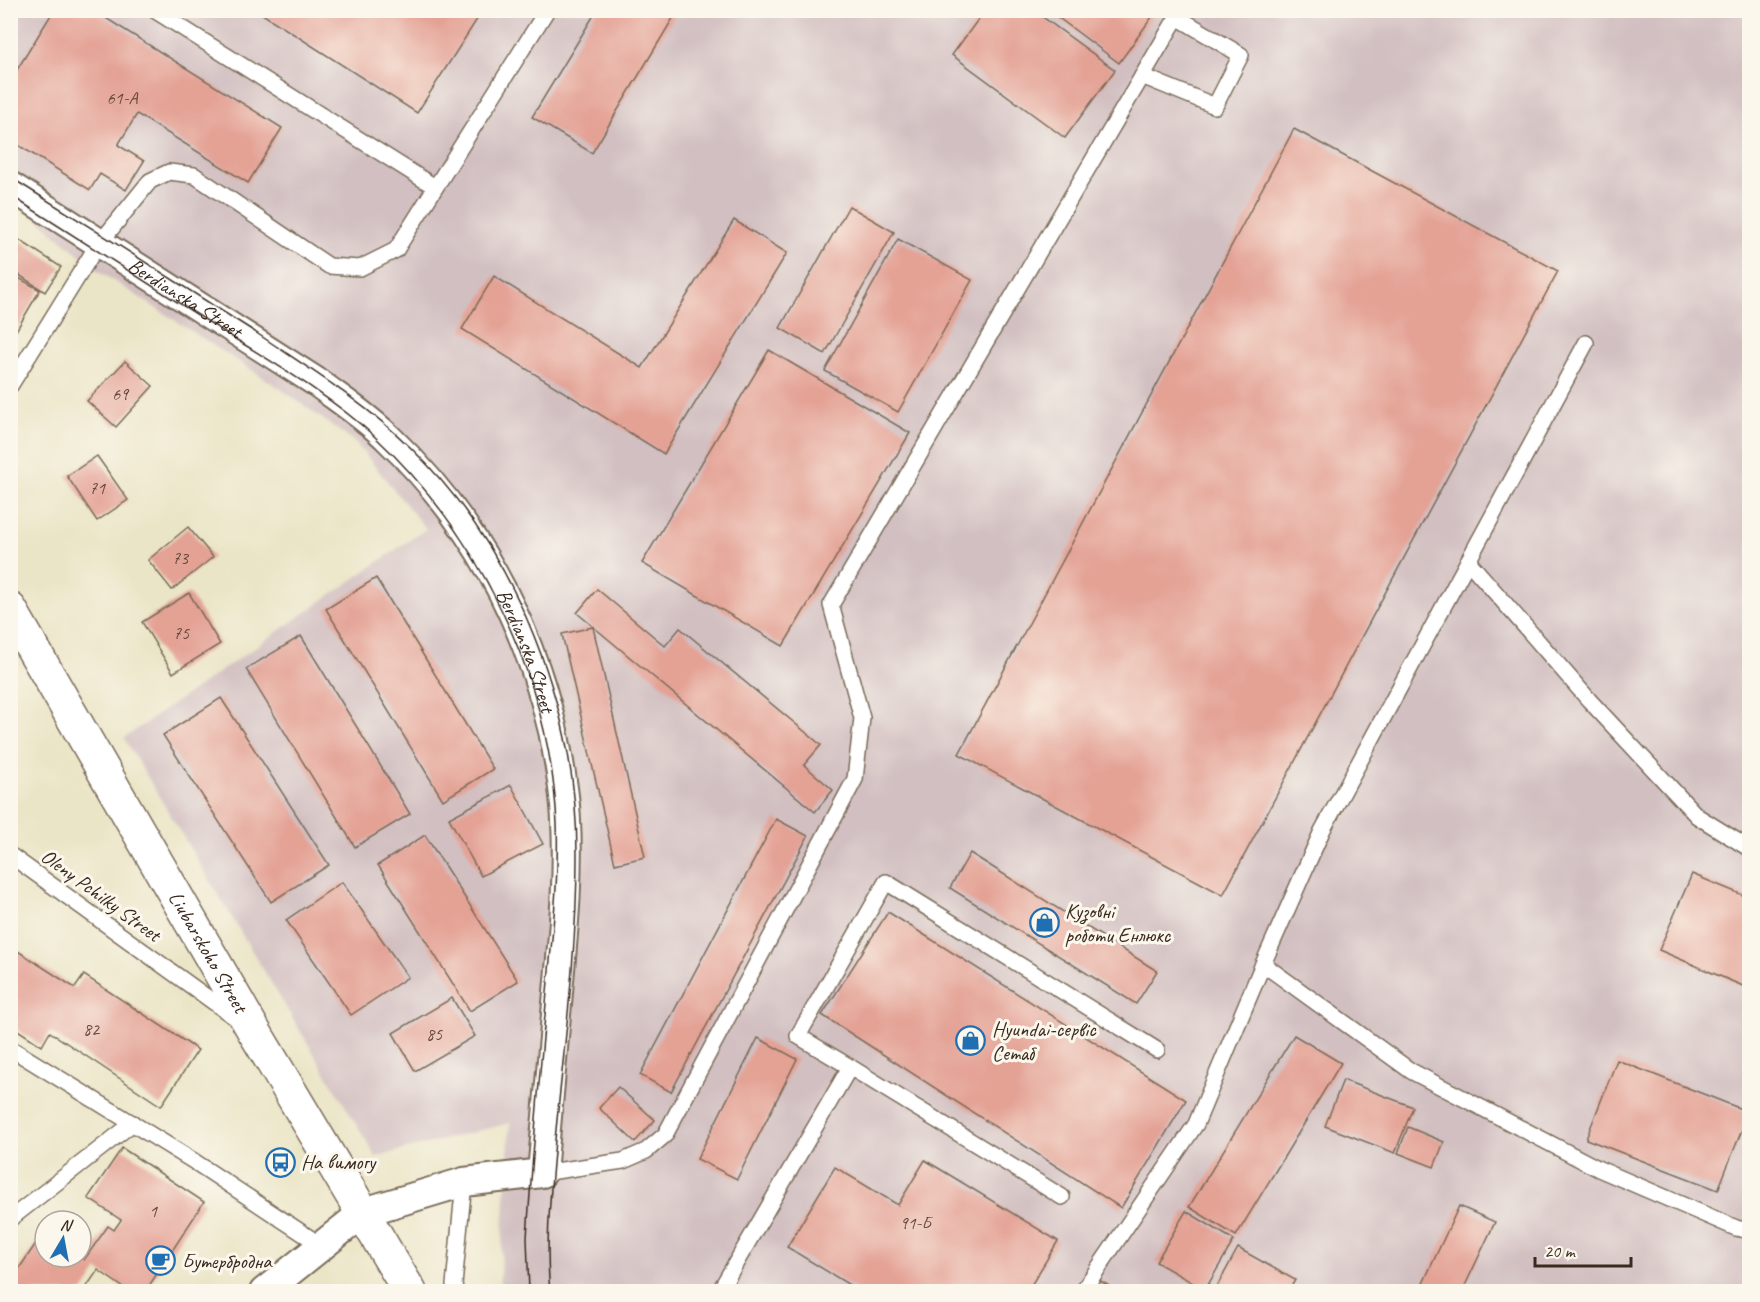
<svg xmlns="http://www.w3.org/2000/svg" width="1760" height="1302" font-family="Caveat,sans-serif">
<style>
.industrial{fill:#d2bfc1}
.building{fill:#e4a295}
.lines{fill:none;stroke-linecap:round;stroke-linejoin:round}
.lane-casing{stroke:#796b59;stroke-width:18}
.street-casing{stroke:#796b59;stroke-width:32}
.secondary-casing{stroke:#796b59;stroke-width:36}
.lane{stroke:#fff;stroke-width:15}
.street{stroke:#fff;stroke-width:28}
.secondary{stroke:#fff;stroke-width:33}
.tram{stroke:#3b2a1e;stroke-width:1.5}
.labels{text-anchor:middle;stroke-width:6;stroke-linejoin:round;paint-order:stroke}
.number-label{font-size:18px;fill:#65483c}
.street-label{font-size:21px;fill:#3b2a1e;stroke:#fbf7ec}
.poi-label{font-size:21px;fill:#3b2a1e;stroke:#fbf7ec;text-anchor:start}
</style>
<rect width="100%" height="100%" fill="#fbf7ec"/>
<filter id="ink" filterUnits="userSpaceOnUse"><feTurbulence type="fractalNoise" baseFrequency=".0167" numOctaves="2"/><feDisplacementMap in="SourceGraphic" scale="12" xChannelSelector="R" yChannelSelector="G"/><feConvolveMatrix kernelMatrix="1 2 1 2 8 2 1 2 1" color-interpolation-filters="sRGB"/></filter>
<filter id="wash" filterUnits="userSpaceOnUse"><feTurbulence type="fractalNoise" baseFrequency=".008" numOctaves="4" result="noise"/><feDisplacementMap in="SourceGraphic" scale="24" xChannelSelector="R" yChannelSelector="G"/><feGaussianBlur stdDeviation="1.35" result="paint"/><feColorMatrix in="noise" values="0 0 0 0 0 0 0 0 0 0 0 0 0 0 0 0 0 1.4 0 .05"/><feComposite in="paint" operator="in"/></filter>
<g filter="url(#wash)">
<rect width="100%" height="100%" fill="#ebe5c7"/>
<!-- industrial -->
<polygon class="industrial" points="11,11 1749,11 1749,1291 499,1291 510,1123 376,1157 124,738 426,529 356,443 281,389 97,270 11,196"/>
<g id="blocks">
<!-- building -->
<g class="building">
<polygon points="54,10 93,10 282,128 248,183 137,114 118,145 144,161 126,190 100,174 90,190 10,140 10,81"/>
<polygon points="256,10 483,10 417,113"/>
<polygon points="597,10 678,10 592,153 532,117"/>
<polygon points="985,10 1033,10 1115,70 1065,138 952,55"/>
<polygon points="1048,10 1157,10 1119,63"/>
<polygon points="1294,129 1558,271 1223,895 959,754"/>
<polygon points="849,206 894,232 825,354 780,328"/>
<polygon points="734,220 787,253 664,454 462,329 494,276 642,368"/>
<polygon points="10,234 61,267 45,292 10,269"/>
<polygon points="898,239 972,280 898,412 825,371"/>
<polygon points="17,277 40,290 10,341 10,288"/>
<polygon points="769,350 910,433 783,646 642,563"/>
<polygon points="125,361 153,386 116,427 87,401"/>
<polygon points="97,456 128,500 97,521 67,476"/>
<polygon points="188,527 213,557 172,590 148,560"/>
<polygon points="376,578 493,769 443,800 326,609"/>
<polygon points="597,589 665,646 680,628 821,745 804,765 833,790 815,812 577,613"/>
<polygon points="189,593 220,644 173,673 142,622"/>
<polygon points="593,627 645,857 615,864 562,634"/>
<polygon points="301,636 410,814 355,847 246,669"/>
<polygon points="221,698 329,865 271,902 163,735"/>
<polygon points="511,785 543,844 481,876 449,818"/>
<polygon points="776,819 808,836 671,1092 640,1075"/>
<polygon points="425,835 518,981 470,1011 378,865"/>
<polygon points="970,853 1157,971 1136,1004 950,888"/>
<polygon points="1692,874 1750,898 1750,989 1659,950"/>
<polygon points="342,882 408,977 351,1015 286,920"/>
<polygon points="888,912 1186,1100 1121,1208 822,1015"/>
<polygon points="10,946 75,988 84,975 198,1050 161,1106 50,1032 42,1046 10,1025"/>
<polygon points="452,998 475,1036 415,1071 393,1033"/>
<polygon points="1294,1035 1341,1063 1236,1236 1189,1207"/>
<polygon points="758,1038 797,1059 737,1179 697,1159"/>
<polygon points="1617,1060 1749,1112 1718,1190 1586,1139"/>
<polygon points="1343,1080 1413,1107 1395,1153 1325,1126"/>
<polygon points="618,1087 655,1120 635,1142 599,1108"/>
<polygon points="1408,1127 1444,1142 1434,1167 1398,1153"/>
<polygon points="122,1148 204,1202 145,1292 130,1292 98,1270 83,1292 10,1292 10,1282 43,1233 45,1234 45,1257 80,1257 84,1260 108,1226 114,1230 121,1220 88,1198"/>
<polygon points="925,1160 1058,1241 1027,1292 861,1292 787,1247 835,1167 898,1205"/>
<polygon points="1459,1206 1495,1222 1462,1292 1419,1292"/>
<polygon points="1186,1211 1234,1240 1205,1290 1156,1262"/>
<polygon points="1238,1248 1295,1280 1288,1292 1214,1292"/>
<polygon points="1099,1280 1119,1292 1092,1292"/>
</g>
</g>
</g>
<g filter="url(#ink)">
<use href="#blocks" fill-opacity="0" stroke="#796b59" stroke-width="1.5"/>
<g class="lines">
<defs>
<g id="lane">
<polyline points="154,10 435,187"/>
<polyline points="10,386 95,249 150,181 169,172 194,175 329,266 360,268 396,250 547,10"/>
<polyline points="1468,561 1589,700 1697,816 1750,849"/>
<polyline points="10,855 237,1019"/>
<polyline points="1263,964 1411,1071 1599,1169 1736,1228 1750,1231"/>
<polyline points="10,1048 195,1162 322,1246"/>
<polyline points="850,1067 798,1036 886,882 1157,1050"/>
<polyline points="542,1173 623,1161 646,1151 665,1135 855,779 862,718 831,605 1177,17 1241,55 1215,106 1142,76"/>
<polyline points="10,1219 133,1123"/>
<polyline points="456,1292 454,1285 464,1182"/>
<polyline points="719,1292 850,1067 1062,1197"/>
<polyline points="1082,1292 1196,1124 1263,964 1322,831 1586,343"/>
</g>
<g id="street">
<path id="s1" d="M10 186 318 383C342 401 368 418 389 439 472 518 527 619 553 731 559 760 565 791 566 821 569 878 563 935 558 992 553 1053 547 1113 542 1173L464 1182 364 1212 264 1292"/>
</g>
<g id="secondary">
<path id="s2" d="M10 609 254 1031 410 1292"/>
</g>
</defs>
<!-- lane casing -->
<use href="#lane" class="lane-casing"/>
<!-- street casing -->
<use href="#street" class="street-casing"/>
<!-- secondary casing -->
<use href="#secondary" class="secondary-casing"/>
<!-- lane -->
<use href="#lane" class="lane"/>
<!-- street -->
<use href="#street" class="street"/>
<!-- secondary -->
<use href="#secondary" class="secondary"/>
<!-- tram -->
<g class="tram">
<path d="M10 177C92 228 174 280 255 332 308 368 364 402 410 447 517 551 578 710 577 858 577 952 564 1047 555 1140 551 1190 545 1242 550 1292"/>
<path d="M10 195C83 241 156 288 229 335 278 366 330 396 373 435 479 533 550 678 557 824 559 880 552 936 547 992 540 1074 532 1156 527 1238L529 1292"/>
</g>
</g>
</g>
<!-- icons -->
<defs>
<symbol id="shop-ring" viewBox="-11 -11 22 22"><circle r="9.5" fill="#fbf7ec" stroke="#1f6fb2" stroke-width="1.5"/><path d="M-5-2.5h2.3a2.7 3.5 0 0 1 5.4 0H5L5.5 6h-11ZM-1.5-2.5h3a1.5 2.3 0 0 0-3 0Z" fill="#1f6fb2"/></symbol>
<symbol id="bus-ring" viewBox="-11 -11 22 22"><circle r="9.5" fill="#fbf7ec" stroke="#1f6fb2" stroke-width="1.5"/><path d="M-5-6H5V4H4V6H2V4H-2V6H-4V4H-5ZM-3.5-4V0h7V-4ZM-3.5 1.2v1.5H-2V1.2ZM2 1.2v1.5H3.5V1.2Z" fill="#1f6fb2"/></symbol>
<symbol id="cafe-ring" viewBox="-11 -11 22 22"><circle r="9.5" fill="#fbf7ec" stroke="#1f6fb2" stroke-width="1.5"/><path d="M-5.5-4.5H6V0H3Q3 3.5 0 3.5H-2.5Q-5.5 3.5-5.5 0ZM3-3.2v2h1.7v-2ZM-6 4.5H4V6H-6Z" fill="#1f6fb2"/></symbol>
</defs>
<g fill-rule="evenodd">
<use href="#shop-ring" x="1028" y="906" width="33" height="33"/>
<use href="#shop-ring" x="954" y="1024" width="33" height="33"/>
<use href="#bus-ring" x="264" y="1146" width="33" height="33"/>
<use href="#cafe-ring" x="144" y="1244" width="33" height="33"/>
</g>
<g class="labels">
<!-- number labels -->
<g class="number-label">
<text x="122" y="104">61-А</text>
<text x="120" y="400">69</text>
<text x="97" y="494">71</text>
<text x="180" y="564">73</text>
<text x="181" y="639">75</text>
<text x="91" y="1035">82</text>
<text x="434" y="1040">85</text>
<text x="153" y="1217">1</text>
<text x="915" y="1229">91-Б</text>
</g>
<!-- street labels -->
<g class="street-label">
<text dy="7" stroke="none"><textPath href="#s1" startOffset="208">Berdianska Street</textPath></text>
<text dy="7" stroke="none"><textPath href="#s1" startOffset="711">Berdianska Street</textPath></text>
<text transform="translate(101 895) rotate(36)" y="7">Oleny Pchilky Street</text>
<text dy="7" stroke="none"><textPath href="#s2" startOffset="396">Liubarskoho Street</textPath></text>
</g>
<!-- poi labels -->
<g class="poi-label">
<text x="1065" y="918">Кузовні<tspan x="1065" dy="24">роботи Енлюкс</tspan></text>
<text x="992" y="1036">Hyundai-сервіс<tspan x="992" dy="24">Сетаб</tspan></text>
<text x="301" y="1169">На вимогу</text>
<text x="182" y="1268">Бутербродна</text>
</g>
</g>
<!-- margin -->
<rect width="1760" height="1302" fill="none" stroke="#fbf7ec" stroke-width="36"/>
<!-- north arrow -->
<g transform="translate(63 1239) rotate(10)"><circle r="28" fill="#fbf7ec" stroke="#aea59a" stroke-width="1.5"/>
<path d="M0-4.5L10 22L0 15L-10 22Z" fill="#1f6fb2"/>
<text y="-9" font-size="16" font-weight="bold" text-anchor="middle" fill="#3b2a1e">N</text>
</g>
<!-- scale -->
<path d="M1535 1257v9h96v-9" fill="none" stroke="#3b2a1e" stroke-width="3"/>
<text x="1544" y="1257" font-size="18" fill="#3b2a1e" stroke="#fbf7ec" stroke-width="4.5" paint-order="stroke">20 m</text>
</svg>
